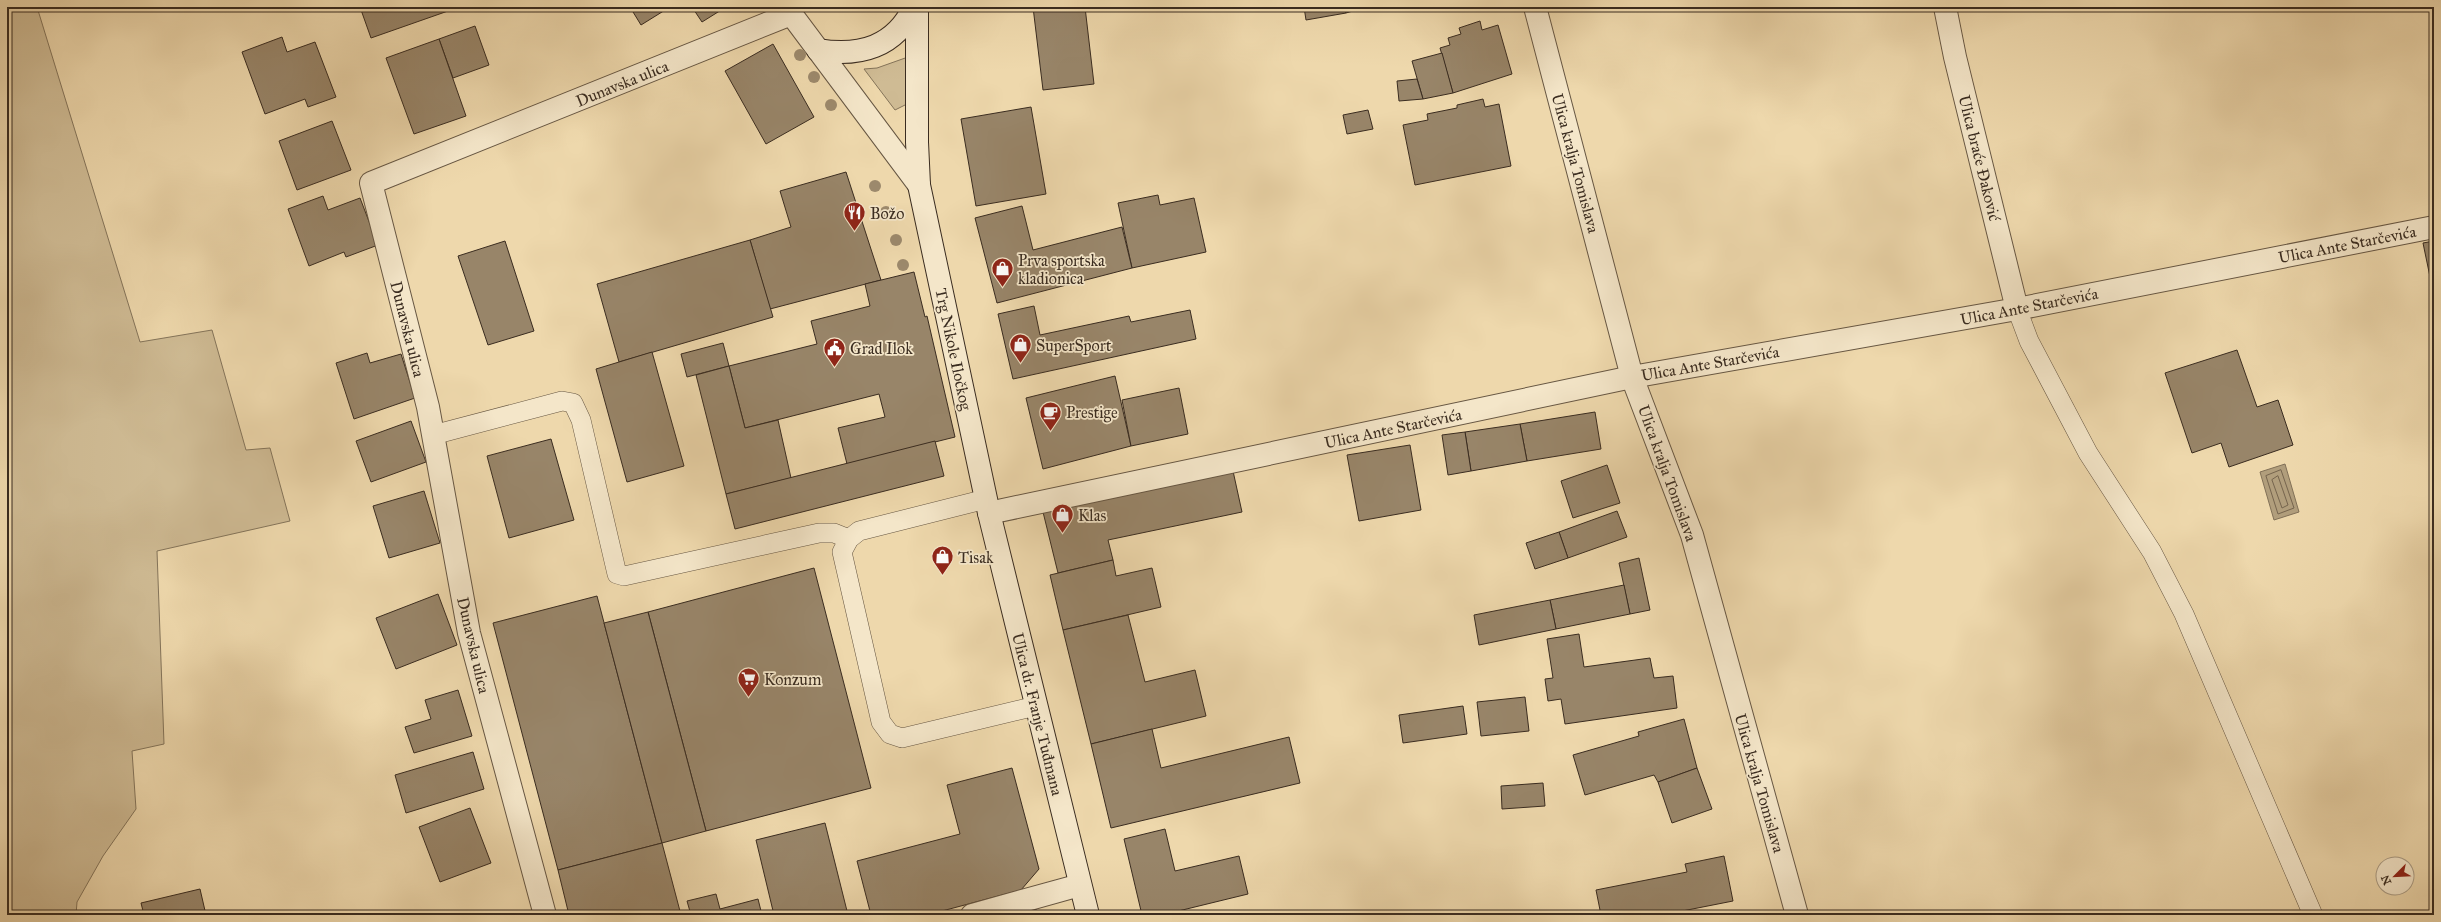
<svg xmlns="http://www.w3.org/2000/svg" width="2441" height="922" font-family="'IM FELL Great Primer',serif">
<style>
.green{fill:#cfbb94;stroke:#84745a}
.water{fill:#b19e7c;stroke:#817057}
.lines{fill:none;stroke-linecap:round;stroke-linejoin:round}
.shore{stroke:#76654e;stroke-width:1}
.building{fill:#988569;stroke:#3a2c20}
.lane-casing{stroke:#675743;stroke-width:20}
.street-casing{stroke:#675743;stroke-width:24}
.secondary-casing{stroke:#3a2c20;stroke-width:24}
.lane{stroke:#f4e6c9;stroke-width:19}
.street{stroke:#f4e6c9;stroke-width:22}
.secondary{stroke:#f4e6c9;stroke-width:22}
.tree{fill:#9c896c}
.labels{text-anchor:middle;stroke-width:3.5;stroke-linejoin:round;paint-order:stroke}
.street-label{font-size:16px;fill:#3a2c20;stroke:#f4e6c9}
.poi-label{font-size:16px;fill:#3a2c20;stroke:#f4e6c9;text-anchor:start}
</style>
<rect width="100%" height="100%" fill="#eed8ac"/>
<filter id="stains"><feTurbulence type="fractalNoise" baseFrequency=".005" numOctaves="4"/><feColorMatrix values="0 0 0 0 .2 0 0 0 0 .09 0 0 0 0 .02 0 0 0 .5 -.17"/></filter>
<radialGradient id="worn" r=".72"><stop offset=".6" stop-color="#630" stop-opacity="0"/><stop offset="1" stop-color="#630" stop-opacity=".3"/></radialGradient>
<!-- green -->
<g class="green">
<polygon points="7,7 37,7 140,342 212,330 246,450 270,448 290,521 157,551 164,744 132,751 136,809 103,856 77,902 76,915 7,915"/>
<polygon points="908,57 907,104 895,110 864,69 877,68"/>
</g>
<!-- water -->
<polygon class="water" points="2285,464 2299,512 2274,520 2260,472"/>
<g class="lines">
<!-- shore -->
<g class="shore">
<polygon points="2281,470 2294,508 2278,514 2266,476"/>
<polygon points="2278,476 2288,505 2282,508 2272,480"/>
</g>
</g>
<!-- building -->
<g class="building">
<polygon points="360,7 446,7 448,11 371,38"/>
<polygon points="630,7 670,7 641,25"/>
<polygon points="692,7 726,7 702,22"/>
<polygon points="1033,7 1085,7 1094,84 1043,90"/>
<polygon points="1304,7 1344,7 1346,13 1306,20"/>
<polygon points="1344,7 1366,7 1346,13"/>
<polygon points="1480,21 1482,30 1498,25 1512,74 1453,93 1440,48 1450,45 1448,38 1461,34 1459,28"/>
<polygon points="475,26 489,65 453,78 439,39"/>
<polygon points="282,37 287,52 315,42 336,97 308,107 305,99 265,114 242,52"/>
<polygon points="439,39 466,116 414,134 386,58"/>
<polygon points="773,44 814,117 766,144 725,71"/>
<polygon points="1442,53 1453,93 1423,99 1412,61"/>
<polygon points="1417,79 1423,99 1399,101 1397,81"/>
<polygon points="1483,99 1485,107 1499,104 1511,166 1415,185 1403,125 1428,120 1427,114 1457,108 1457,105"/>
<polygon points="1031,107 1046,194 976,206 961,119"/>
<polygon points="1368,110 1373,129 1347,134 1343,115"/>
<polygon points="332,121 351,170 297,190 279,141"/>
<polygon points="846,172 881,280 770,309 750,240 791,227 780,191"/>
<polygon points="1158,195 1160,205 1194,198 1206,252 1132,268 1118,203"/>
<polygon points="323,196 328,210 360,198 378,245 346,257 344,252 309,266 288,209"/>
<polygon points="1022,206 1033,250 1122,227 1132,268 997,303 975,218"/>
<polygon points="750,240 773,317 619,362 597,284"/>
<polygon points="505,241 534,331 488,345 458,256"/>
<polygon points="2434,241 2434,296 2423,243"/>
<polygon points="914,272 925,317 927,316 955,437 847,464 838,428 885,417 879,394 745,428 729,366 817,344 811,321 870,306 865,284"/>
<polygon points="1034,306 1040,335 1129,316 1131,322 1190,310 1196,339 1013,379 998,314"/>
<polygon points="723,343 729,366 687,377 681,354"/>
<polygon points="2237,350 2257,407 2278,400 2293,445 2229,467 2221,443 2192,453 2165,373"/>
<polygon points="652,352 684,466 627,482 596,369"/>
<polygon points="367,353 370,363 401,354 415,398 354,419 336,363"/>
<polygon points="729,366 745,428 778,420 791,478 726,494 696,375"/>
<polygon points="1115,376 1131,446 1043,469 1026,398"/>
<polygon points="1179,388 1188,434 1131,446 1122,400"/>
<polygon points="1595,412 1601,449 1527,461 1520,424"/>
<polygon points="411,421 426,462 371,482 356,441"/>
<polygon points="1520,424 1527,461 1471,471 1465,432"/>
<polygon points="1465,432 1471,471 1448,475 1442,435"/>
<polygon points="551,439 574,520 509,538 487,456"/>
<polygon points="935,441 944,476 735,529 726,494"/>
<polygon points="1410,445 1421,510 1359,521 1347,455"/>
<polygon points="1607,465 1620,503 1573,518 1561,481"/>
<polygon points="1233,471 1242,512 1108,540 1113,560 1058,573 1043,512"/>
<polygon points="424,491 440,543 389,558 373,506"/>
<polygon points="1617,511 1627,537 1568,558 1559,532"/>
<polygon points="1559,532 1568,558 1535,569 1526,543"/>
<polygon points="1639,558 1650,610 1630,614 1619,563"/>
<polygon points="1113,560 1116,576 1152,568 1161,607 1063,630 1050,575"/>
<polygon points="814,568 871,788 706,831 648,612"/>
<polygon points="1624,585 1630,614 1556,629 1550,600"/>
<polygon points="438,594 457,645 396,669 376,618"/>
<polygon points="597,596 662,843 558,870 493,623"/>
<polygon points="1550,600 1556,629 1479,645 1474,615"/>
<polygon points="648,612 706,831 662,843 604,623"/>
<polygon points="1128,615 1145,682 1195,670 1206,716 1091,744 1063,630"/>
<polygon points="1579,634 1584,667 1650,658 1654,678 1673,676 1677,708 1565,724 1561,699 1548,701 1545,679 1553,678 1547,639"/>
<polygon points="458,690 472,736 414,753 405,727 431,719 425,700"/>
<polygon points="1525,697 1529,731 1481,736 1477,702"/>
<polygon points="1463,706 1467,734 1403,743 1399,715"/>
<polygon points="1684,719 1697,768 1658,782 1654,775 1585,795 1573,755 1639,736 1638,732"/>
<polygon points="1152,729 1161,768 1289,737 1300,783 1111,828 1091,744"/>
<polygon points="473,752 484,789 406,813 395,775"/>
<polygon points="1012,768 1039,869 1021,890 927,915 871,915 857,861 960,834 947,785"/>
<polygon points="1697,768 1712,809 1672,823 1658,782"/>
<polygon points="1543,783 1545,806 1502,809 1501,786"/>
<polygon points="470,808 491,863 440,882 419,827"/>
<polygon points="825,823 848,915 774,915 756,840"/>
<polygon points="1165,829 1175,871 1239,856 1248,894 1162,915 1142,915 1124,839"/>
<polygon points="662,843 681,915 569,915 558,870"/>
<polygon points="1724,856 1733,901 1662,915 1601,915 1596,890 1687,872 1685,864"/>
<polygon points="200,889 206,915 144,915 141,903"/>
<polygon points="716,894 720,909 758,899 762,915 691,915 687,901"/>
<polygon points="1035,907 1038,915 1010,915"/>
</g>
<g class="lines">
<defs>
<g id="lane">
<polyline points="2017,309 2029,341 2088,453 2152,552 2184,614 2313,915"/>
<polyline points="433,435 562,401 573,403 581,420 617,574 624,576 819,533 834,533 849,539"/>
<polyline points="986,499 859,531 849,539 842,552 881,722 890,734 902,738 1036,706"/>
</g>
<g id="street">
<polyline points="786,7 919,185"/>
<polyline points="1535,7 1632,377 1692,535 1797,915"/>
<polyline points="1945,7 1955,57 2017,309"/>
<polyline points="989,513 1632,377 2017,309 2434,227"/>
<polyline points="545,915 469,633 428,407 371,183 791,14"/>
<polyline points="972,915 1080,885"/>
</g>
<g id="secondary">
<polyline points="917,7 917,142 919,185 989,513 1088,915"/>
<path d="M818 50C860 57 895 47 914 7"/>
</g>
</defs>
<!-- lane casing -->
<use href="#lane" class="lane-casing"/>
<!-- street casing -->
<use href="#street" class="street-casing"/>
<!-- secondary casing -->
<use href="#secondary" class="secondary-casing"/>
<!-- lane -->
<use href="#lane" class="lane"/>
<!-- street -->
<use href="#street" class="street"/>
<!-- secondary -->
<use href="#secondary" class="secondary"/>
</g>
<!-- trees -->
<g class="tree">
<circle cx="800" cy="55" r="6"/>
<circle cx="814" cy="77" r="6"/>
<circle cx="831" cy="105" r="6"/>
<circle cx="875" cy="186" r="6"/>
<circle cx="886" cy="212" r="6"/>
<circle cx="896" cy="240" r="6"/>
<circle cx="903" cy="265" r="6"/>
</g>
<!-- icons -->
<defs>
<symbol id="restaurant-pin" viewBox="-11 -11 22 30"><path d="M0 17L-7.5 6A9.5 9.5 0 1 1 7.5 6Z" fill="#8f2418" stroke="#f4e6c9"/><path d="M-5-6h1v4h1v-4h1v4h1v-4h1v5L-1.5 .5V6h-2V.5L-5-1ZM5-6V6H3V1.5H1.5Q1.5-4 5-6Z" fill="#fff"/></symbol>
<symbol id="shop-pin" viewBox="-11 -11 22 30"><path d="M0 17L-7.5 6A9.5 9.5 0 1 1 7.5 6Z" fill="#8f2418" stroke="#f4e6c9"/><path d="M-5-2.5h2.3a2.7 3.5 0 0 1 5.4 0H5L5.5 6h-11ZM-1.5-2.5h3a1.5 2.3 0 0 0-3 0Z" fill="#fff"/></symbol>
<symbol id="civic-pin" viewBox="-11 -11 22 30"><path d="M0 17L-7.5 6A9.5 9.5 0 1 1 7.5 6Z" fill="#8f2418" stroke="#f4e6c9"/><path d="M-.6-6.5H3V-4.5H.6V-3L4-1V1h2V6H-6V1h2V-1L-.6-3ZM-1.2 2.5V6h2.4V2.5Z" fill="#fff"/></symbol>
<symbol id="cafe-pin" viewBox="-11 -11 22 30"><path d="M0 17L-7.5 6A9.5 9.5 0 1 1 7.5 6Z" fill="#8f2418" stroke="#f4e6c9"/><path d="M-5.5-4.5H6V0H3Q3 3.5 0 3.5H-2.5Q-5.5 3.5-5.5 0ZM3-3.2v2h1.7v-2ZM-6 4.5H4V6H-6Z" fill="#fff"/></symbol>
<symbol id="supermarket-pin" viewBox="-11 -11 22 30"><path d="M0 17L-7.5 6A9.5 9.5 0 1 1 7.5 6Z" fill="#8f2418" stroke="#f4e6c9"/><path d="M-6-5.5h2.5l.6 2H6L4.5 2H-2.5L-4.4-4H-6ZM-1.5 3.2a1.3 1.3 0 1 0 .1 0ZM3 3.2a1.3 1.3 0 1 0 .1 0Z" fill="#fff"/></symbol>
</defs>
<g fill-rule="evenodd">
<use href="#restaurant-pin" x="842" y="200" width="25" height="34"/>
<use href="#shop-pin" x="990" y="256" width="25" height="34"/>
<use href="#shop-pin" x="1008" y="332" width="25" height="34"/>
<use href="#civic-pin" x="822" y="336" width="25" height="34"/>
<use href="#cafe-pin" x="1038" y="400" width="25" height="34"/>
<use href="#shop-pin" x="1050" y="502" width="25" height="34"/>
<use href="#shop-pin" x="930" y="544" width="25" height="34"/>
<use href="#supermarket-pin" x="736" y="666" width="25" height="34"/>
</g>
<g class="labels">
<!-- street labels -->
<g class="street-label">
<text transform="translate(622 83) rotate(-22)" y="6">Dunavska ulica</text>
<text transform="translate(1980 158) rotate(76)" y="6">Ulica braće Đaković</text>
<text transform="translate(1576 163) rotate(75)" y="6">Ulica kralja Tomislava</text>
<text transform="translate(2347 244) rotate(-11)" y="6">Ulica Ante Starčevića</text>
<text transform="translate(2029 306) rotate(-11)" y="6">Ulica Ante Starčevića</text>
<text transform="translate(408 329) rotate(76)" y="6">Dunavska ulica</text>
<text transform="translate(954 349) rotate(78)" y="6">Trg Nikole Iločkog</text>
<text transform="translate(1710 363) rotate(-10)" y="6">Ulica Ante Starčevića</text>
<text transform="translate(1393 428) rotate(-12)" y="6">Ulica Ante Starčevića</text>
<text transform="translate(1668 473) rotate(70)" y="6">Ulica kralja Tomislava</text>
<text transform="translate(474 645) rotate(77)" y="6">Dunavska ulica</text>
<text transform="translate(1038 714) rotate(76)" y="6">Ulica dr. Franje Tuđmana</text>
<text transform="translate(1760 783) rotate(74)" y="6">Ulica kralja Tomislava</text>
</g>
<!-- poi labels -->
<g class="poi-label">
<text x="870" y="219">Božo</text>
<text x="1018" y="266">Prva sportska<tspan x="1018" dy="18">kladionica</tspan></text>
<text x="1036" y="351">SuperSport</text>
<text x="850" y="354">Grad Ilok</text>
<text x="1066" y="418">Prestige</text>
<text x="1078" y="521">Klas</text>
<text x="958" y="563">Tisak</text>
<text x="764" y="685">Konzum</text>
</g>
</g>
<!-- margin -->
<rect width="2441" height="922" fill="none" stroke="#eed8ac" stroke-width="24"/>
<rect x="8" y="8" width="2425" height="906" fill="none" stroke="#3a2c20" stroke-width="2"/>
<rect x="12" y="12" width="2417" height="898" fill="none" stroke="#3a2c20"/>
<!-- north arrow -->
<g transform="translate(2395 876) rotate(246)"><circle r="19" fill="#f4e6c9" stroke="#aa9c85"/>
<path d="M0-3L7 15L0 10L-7 15Z" fill="#8f2418"/>
<text y="-6" font-size="11" font-weight="bold" text-anchor="middle" fill="#3a2c20">N</text>
</g>
<rect width="100%" height="100%" filter="url(#stains)"/>
<rect width="100%" height="100%" fill="url(#worn)"/>
</svg>
